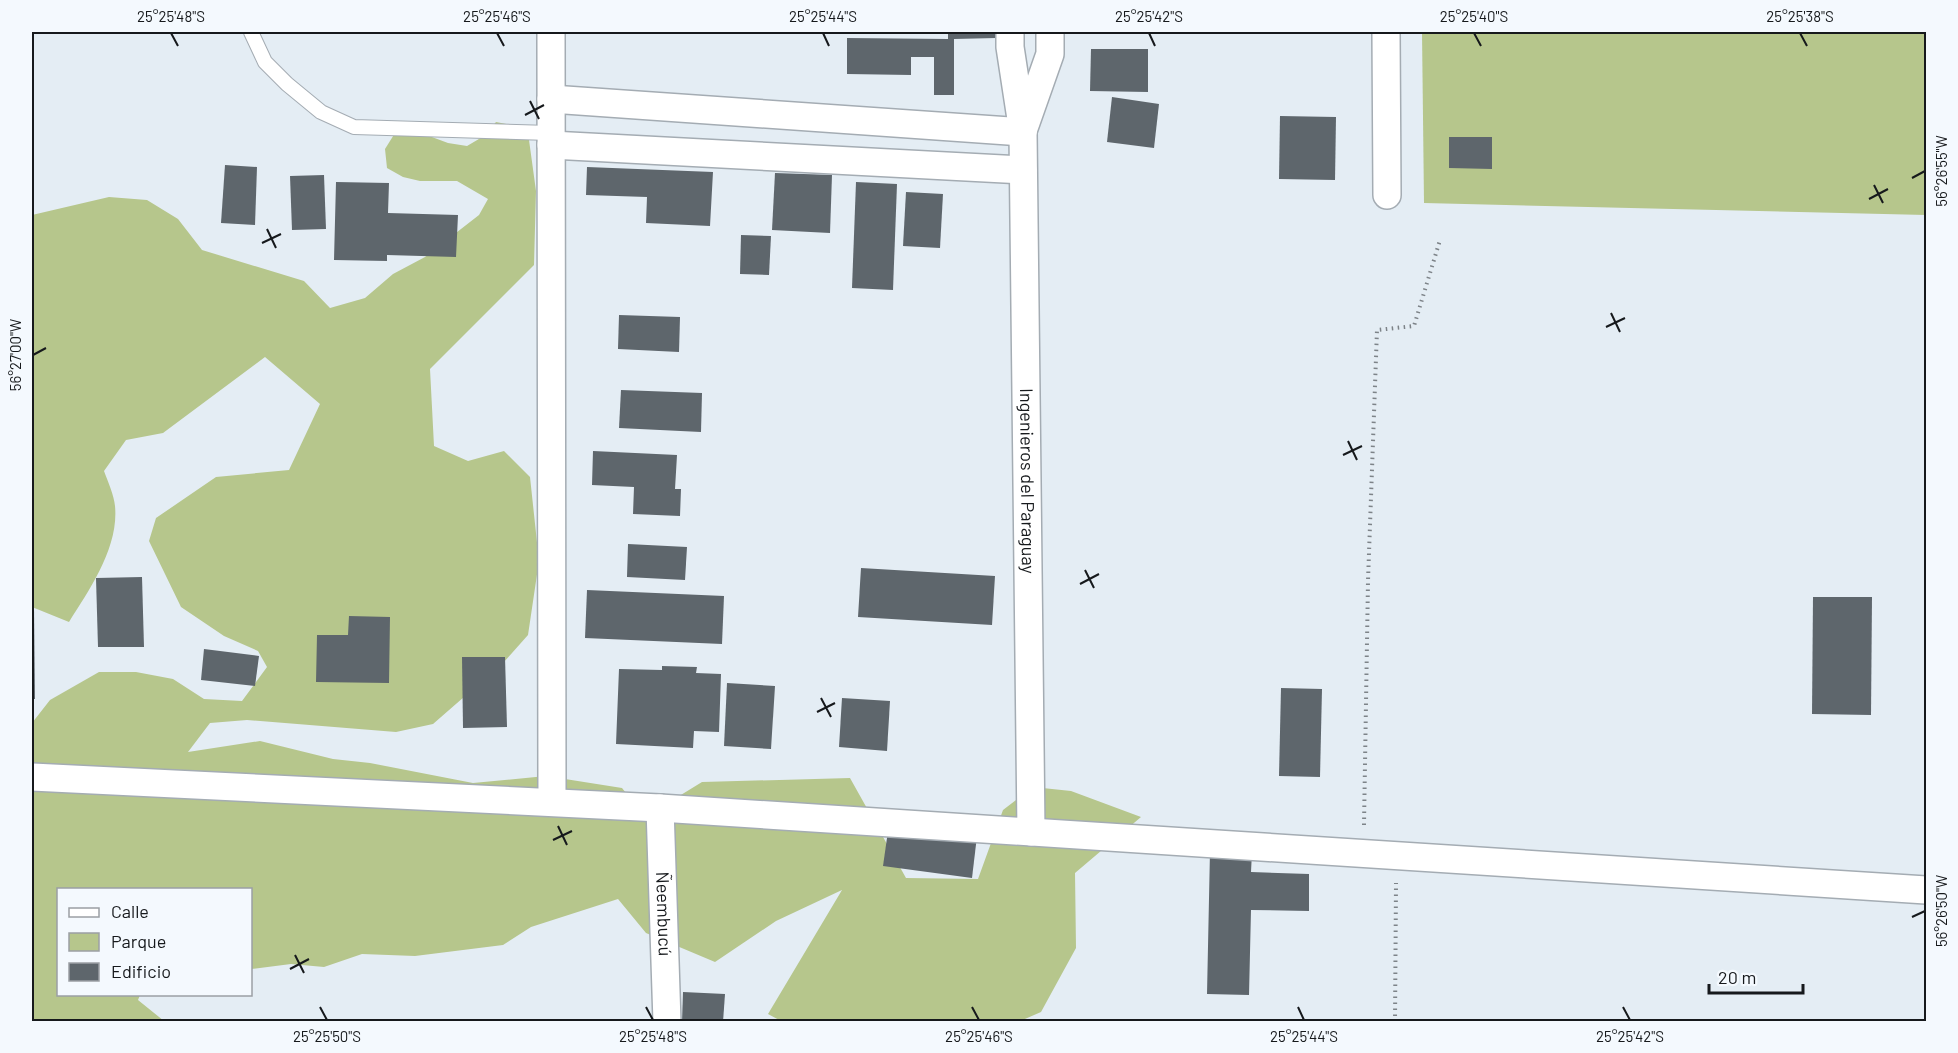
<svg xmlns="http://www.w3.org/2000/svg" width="1958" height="1053" font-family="Barlow,sans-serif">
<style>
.green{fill:#b6c68c}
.building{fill:#5e666c}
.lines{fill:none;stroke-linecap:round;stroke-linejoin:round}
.service-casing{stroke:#a4acb3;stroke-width:16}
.minor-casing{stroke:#a4acb3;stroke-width:30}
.path{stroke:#7d8388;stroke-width:4;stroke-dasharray:1.5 4.5;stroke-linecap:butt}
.service{stroke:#fff;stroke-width:14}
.minor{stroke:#fff;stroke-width:27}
.ticks{fill:none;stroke:#16191c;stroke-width:2}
.labels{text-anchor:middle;stroke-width:6;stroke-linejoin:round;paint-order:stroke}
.street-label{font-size:18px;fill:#16191c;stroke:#f4f9fe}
.neatline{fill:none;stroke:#16191c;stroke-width:2}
.ticks-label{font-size:15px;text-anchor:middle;fill:#16191c}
</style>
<rect width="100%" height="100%" fill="#e4edf4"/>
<!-- green -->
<g class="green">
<polygon points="1422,32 1926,32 1926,215 1424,203"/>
<path d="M496 122 516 126 529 140 536 191 534 265 430 369 434 446 468 461 504 451 530 477 539 561 528 635 503 663 433 724 396 732 247 720 210 723 188 752 260 741 333 759 370 763 473 783 546 776 622 788 645 817 702 782 850 778 906 878 978 879 1003 810 1033 787 1071 791 1141 817 1075 873 1076 948 1041 1012 1018 1022 781 1021 768 1014 842 890 776 921 715 962 646 933 618 899 531 927 503 945 415 956 362 954 324 967 291 964 251 969 250 890H58V994L140 995 138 1000 164 1021H32V723L50 700 99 672H136L173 679 204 699 242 701 267 667 258 651 224 636 181 607 149 541 156 518 216 477 289 470 320 404 265 357 163 433 126 440 104 471C108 482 114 495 115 506 119 547 90 589 69 622L32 607V215L109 197 147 200 178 219 202 250 304 281 330 308 365 298 393 274 425 257 479 215 488 199 457 181H420L403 177 387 168 385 149 395 133 413 130 448 143 467 146 484 136Z"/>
</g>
<!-- building -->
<g class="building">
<polygon points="948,32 996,32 996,38 954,39 954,95 934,95 934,57 911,57 911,75 847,74 847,38 948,39"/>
<polygon points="1091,49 1148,49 1148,92 1090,91"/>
<polygon points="1112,97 1159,104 1154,148 1107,142"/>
<polygon points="1280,116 1336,117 1335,180 1279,179"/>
<polygon points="1449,137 1492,137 1492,169 1449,168"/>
<polygon points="225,165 257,167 255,225 221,223"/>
<polygon points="587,167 713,172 710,226 646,223 647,197 586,195"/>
<polygon points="775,173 832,175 830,233 772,230"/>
<polygon points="324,175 326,229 292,230 290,176"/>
<polygon points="336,182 389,183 388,213 458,215 456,257 387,255 387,261 334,260"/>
<polygon points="856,182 897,184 893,290 852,288"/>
<polygon points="906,192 943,194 940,248 903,246"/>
<polygon points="741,235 771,236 769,275 740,274"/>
<polygon points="619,315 680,317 679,352 618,349"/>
<polygon points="621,390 702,393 701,432 619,428"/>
<polygon points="593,451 677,455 675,489 681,489 680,516 633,514 634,487 592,485"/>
<polygon points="628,544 687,547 685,580 627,577"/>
<polygon points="861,568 995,576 992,625 858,617"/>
<polygon points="142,577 144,647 98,647 96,578"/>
<polygon points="587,590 724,596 722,644 585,638"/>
<polygon points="1813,597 1872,597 1871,715 1812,714"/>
<polygon points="32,609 34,609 35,699 32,699"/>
<polygon points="349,616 390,617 389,683 316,682 317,635 348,635"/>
<polygon points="204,649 259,656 255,686 201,680"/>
<polygon points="462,657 505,657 507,727 463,728"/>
<polygon points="662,666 697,667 696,673 721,674 719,732 694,731 693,748 616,744 619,669 662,670"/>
<polygon points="727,683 775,686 771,749 724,746"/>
<polygon points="1281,688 1322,689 1320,777 1279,776"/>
<polygon points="842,698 890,701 887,751 839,747"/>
<polygon points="889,824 977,836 972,878 883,866"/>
<polygon points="1210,851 1252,852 1251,872 1309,874 1309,911 1251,910 1249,995 1207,994"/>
<polygon points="683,992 725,994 723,1022 682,1022"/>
</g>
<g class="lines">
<defs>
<polyline id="service" points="251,32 265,62 287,84 321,112 354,127 550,133"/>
<g id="minor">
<polyline points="551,32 552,802"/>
<path id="s1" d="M1010 32V47L1023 132 1031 832"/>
<polyline points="1386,32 1387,195"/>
<polyline points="551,99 1023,132"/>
<polyline points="1024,128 1050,54 1050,32"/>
<polyline points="551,145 1023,170"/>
<polyline points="32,777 660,808 1926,890"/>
<path id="s2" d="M660 808 667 1022"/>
</g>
</defs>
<!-- service casing -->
<use href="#service" class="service-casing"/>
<!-- minor casing -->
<use href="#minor" class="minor-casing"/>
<!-- path -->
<g class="path">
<polyline points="1364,825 1368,581 1377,330 1414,326 1440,240"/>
<polyline points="1395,1022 1396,883"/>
</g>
<!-- service -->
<use href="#service" class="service"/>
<!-- minor -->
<use href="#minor" class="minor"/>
</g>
<!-- ticks -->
<path class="ticks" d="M171 33 178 46M497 33 504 46M823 33 829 46M1149 33 1155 46M1474 33 1481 46M1800 33 1807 46M530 101 539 119M525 115 544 105M1912 178 1925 171M1874 185 1883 203M1869 199 1888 189M267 229 276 248M262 243 281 234M1611 313 1620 332M1606 327 1625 318M33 355 46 348M1348 441 1357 460M1343 455 1362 446M1085 570 1094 588M1080 584 1099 574M821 698 831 717M817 712 835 703M558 826 567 845M553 840 572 831M1912 917 1925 911M295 955 304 973M290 969 309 959M320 1007 327 1020M646 1007 653 1020M972 1007 979 1020M1298 1007 1304 1020M1623 1007 1630 1020"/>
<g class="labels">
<!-- street labels -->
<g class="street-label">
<text dy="6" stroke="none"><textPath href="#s1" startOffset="450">Ingenieros del Paraguay</textPath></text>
<text dy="6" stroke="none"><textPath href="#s2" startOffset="106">Ñeembucú</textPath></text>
</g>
</g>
<!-- border -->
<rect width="1958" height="1053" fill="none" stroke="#f4f9fe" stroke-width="66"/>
<!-- legend -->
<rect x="57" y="888" width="195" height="108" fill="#f4f9fe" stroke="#9b9fa4" stroke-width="1.5"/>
<rect x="69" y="908" width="30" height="9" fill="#ffffff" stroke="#9b9fa4" stroke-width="1.5"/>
<text x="111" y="918" font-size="18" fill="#16191c">Calle</text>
<rect x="69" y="933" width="30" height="18" fill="#b6c68c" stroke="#9b9fa4" stroke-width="1.5"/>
<text x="111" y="948" font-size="18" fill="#16191c">Parque</text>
<rect x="69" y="963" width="30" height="18" fill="#5e666c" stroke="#9b9fa4" stroke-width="1.5"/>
<text x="111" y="978" font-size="18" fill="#16191c">Edificio</text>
<!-- scale -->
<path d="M1709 984v9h94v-9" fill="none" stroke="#16191c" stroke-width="3"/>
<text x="1718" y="984" font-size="18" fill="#16191c" stroke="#f4f9fe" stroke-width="4.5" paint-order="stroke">20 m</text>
<rect x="33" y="33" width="1892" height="987" class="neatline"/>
<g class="ticks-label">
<text x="171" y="22">25°25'48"S</text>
<text x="497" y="22">25°25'46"S</text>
<text x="823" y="22">25°25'44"S</text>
<text x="1149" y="22">25°25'42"S</text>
<text x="1474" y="22">25°25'40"S</text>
<text x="1800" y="22">25°25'38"S</text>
<text transform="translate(1942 171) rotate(-90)" y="5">56°26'55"W</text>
<text transform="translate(16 355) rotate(-90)" y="5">56°27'00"W</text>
<text transform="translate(1942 911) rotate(-90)" y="5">56°26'50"W</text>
<text x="327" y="1042">25°25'50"S</text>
<text x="653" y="1042">25°25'48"S</text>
<text x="979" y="1042">25°25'46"S</text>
<text x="1304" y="1042">25°25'44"S</text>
<text x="1630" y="1042">25°25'42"S</text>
</g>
</svg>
